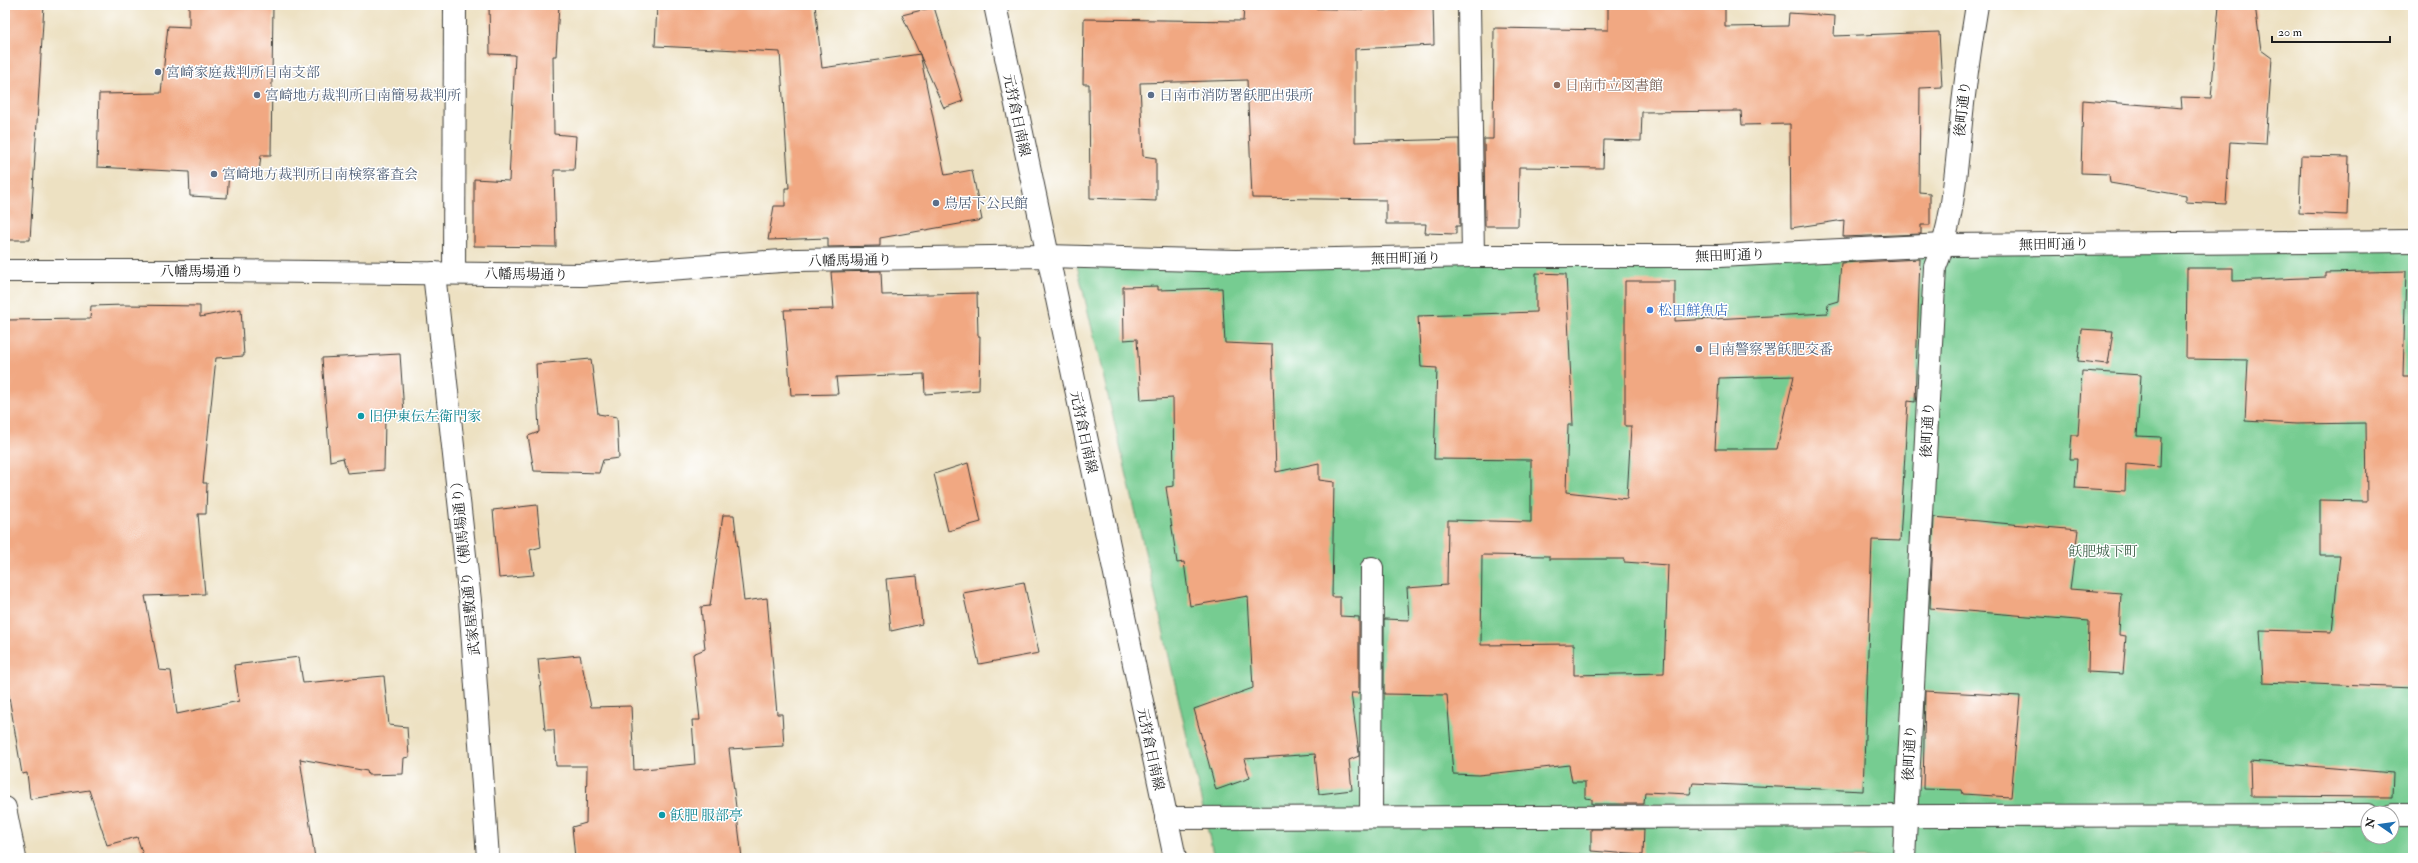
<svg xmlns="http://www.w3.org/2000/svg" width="2418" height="863" font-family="'IM FELL Double Pica','Noto Serif JP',serif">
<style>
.green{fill:#76cc91;stroke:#497456;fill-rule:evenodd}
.building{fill:#f1a882;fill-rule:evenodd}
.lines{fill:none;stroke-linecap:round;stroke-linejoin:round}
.minor-casing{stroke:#3b3a35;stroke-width:24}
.major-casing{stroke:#3b3a35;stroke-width:24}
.minor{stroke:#fff;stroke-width:22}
.major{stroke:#fff;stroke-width:22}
.service-dot{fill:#5c6f8a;stroke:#fff;stroke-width:1.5}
.education-dot{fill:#8d6e63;stroke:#fff;stroke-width:1.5}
.shop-dot{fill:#3f7fe0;stroke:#fff;stroke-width:1.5}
.culture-dot{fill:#0f9aa8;stroke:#fff;stroke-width:1.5}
.labels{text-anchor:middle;stroke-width:3;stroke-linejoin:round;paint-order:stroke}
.service-label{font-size:14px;fill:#4e5e75;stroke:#fff;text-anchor:start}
.education-label{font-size:14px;fill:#785e54;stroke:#fff;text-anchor:start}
.street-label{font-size:14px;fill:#1c1c1c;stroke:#fff}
.shop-label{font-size:14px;fill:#366cbe;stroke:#fff;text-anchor:start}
.culture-label{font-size:14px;fill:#0d838f;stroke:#fff;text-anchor:start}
.park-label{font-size:14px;fill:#40624b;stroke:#fff}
</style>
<rect width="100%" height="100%" fill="#fff"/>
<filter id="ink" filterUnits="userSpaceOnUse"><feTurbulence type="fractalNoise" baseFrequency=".025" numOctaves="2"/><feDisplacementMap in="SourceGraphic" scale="8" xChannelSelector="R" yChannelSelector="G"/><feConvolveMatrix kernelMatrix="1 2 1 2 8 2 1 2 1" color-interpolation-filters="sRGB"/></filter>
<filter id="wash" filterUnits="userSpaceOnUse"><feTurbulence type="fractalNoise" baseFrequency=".012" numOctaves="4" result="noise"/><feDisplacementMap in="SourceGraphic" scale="16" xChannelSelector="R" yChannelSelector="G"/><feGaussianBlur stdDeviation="0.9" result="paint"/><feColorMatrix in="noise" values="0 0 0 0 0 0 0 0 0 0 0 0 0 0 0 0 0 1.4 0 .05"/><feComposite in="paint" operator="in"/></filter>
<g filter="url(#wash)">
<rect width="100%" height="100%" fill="#ede1c2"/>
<!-- green -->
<path class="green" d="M2413 241V858H1214L1155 594 1075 257ZM2368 813H2392V837H2368Z"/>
<g id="blocks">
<!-- building -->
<g class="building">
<polygon points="5,5 44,5 30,240 5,240"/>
<polygon points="189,5 273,5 271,155 261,155 259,173 229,172 227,198 190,196 189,172 97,167 99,94 161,93 168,26 189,27"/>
<polygon points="489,5 559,5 556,56 553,56 554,134 576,136 574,170 554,170 556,247 474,246 474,179 509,181 515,55 490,54"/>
<polygon points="657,5 815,5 822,68 920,54 945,175 972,170 982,220 880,238 880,246 828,247 828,238 768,240 774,206 785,206 785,188 789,188 780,52 655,46"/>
<polygon points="1387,5 1433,5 1434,45 1355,49 1355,142 1459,139 1460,226 1456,226 1456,234 1425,233 1426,224 1386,224 1386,200 1252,198 1247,80 1140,83 1143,156 1156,158 1156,201 1090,198 1089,84 1083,84 1084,19 1243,21 1244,7 1387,10"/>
<polygon points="1608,5 1725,5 1725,27 1788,26 1789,13 1835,16 1834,36 1939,32 1942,87 1920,88 1919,192 1930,193 1930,225 1921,225 1921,234 1843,237 1844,220 1791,228 1790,124 1742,125 1741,111 1642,112 1641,141 1604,140 1603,168 1519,167 1518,226 1485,226 1484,139 1493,139 1494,28 1608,30"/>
<polygon points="2219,5 2255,5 2261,50 2272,58 2266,144 2230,142 2226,204 2186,202 2186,196 2110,183 2109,174 2081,173 2083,100 2182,108 2181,97 2211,98"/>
<polygon points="934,7 963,101 944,108 902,15"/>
<polygon points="2301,156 2349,157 2347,215 2299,213"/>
<path d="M1920 259 1915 402 1908 401 1900 541 1872 540 1863 791 1693 783 1690 794 1645 792 1644 804H1592V799L1585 798V782H1572L1569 765 1479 775 1453 774 1447 695 1384 694V619L1409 620 1407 588 1447 585 1448 520 1531 522V460L1434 459 1437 368 1421 367 1418 316 1536 312V273L1566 274 1573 425H1568L1566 492 1627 499 1631 426H1625V281H1675V321L1827 313 1828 304 1838 301 1841 263ZM1794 376 1777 449H1715L1719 378ZM1482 555 1549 556V559H1624V562L1668 565 1664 673 1574 675V644L1481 645Z"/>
<polygon points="2187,268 2233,268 2233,281 2326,277 2326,273 2406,271 2403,376 2413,376 2413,688 2263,682 2260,630 2332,632 2340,555 2320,555 2320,500 2367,501 2366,423 2296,424 2245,421 2248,360 2186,359"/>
<polygon points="881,271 882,295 977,293 978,336 980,336 979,390 925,394 924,374 836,377 838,394 791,395 784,310 834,309 831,272"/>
<polygon points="1158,286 1158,290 1222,288 1225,343 1272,345 1276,472 1319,463 1319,480 1334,482 1332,597 1340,597 1340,616 1359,617 1359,693 1351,693 1359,753 1359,756 1349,760 1352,790 1319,794 1315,754 1244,759 1250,778 1216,790 1194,709 1253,688 1248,596 1190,606 1184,562 1177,563 1166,487 1174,486 1173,398 1141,400 1137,339 1124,340 1123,287"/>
<polygon points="125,305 200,306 200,317 241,309 244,356 216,358 203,483 207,483 206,514 198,514 205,594 145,596 159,670 171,671 177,714 239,701 234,665 299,657 303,683 384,676 389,725 407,727 409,757 404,758 403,774 368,775 367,771 300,759 315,858 144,858 137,837 107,845 89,790 30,799 27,773 22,774 5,673 5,320 90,319 91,306"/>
<polygon points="2081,329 2113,331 2108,364 2078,361"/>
<polygon points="400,354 404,413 385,419 384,470 347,473 343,458 330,461 322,358"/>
<polygon points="591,359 598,414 617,417 619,458 603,460 599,473 534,471 528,436 539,432 536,364"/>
<polygon points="2082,371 2141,375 2137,436 2161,437 2160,467 2126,464 2125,491 2075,488 2077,459 2070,459 2072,435 2078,435"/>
<polygon points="968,463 981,522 948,531 934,474"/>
<polygon points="537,505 541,547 530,550 534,575 499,578 493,510"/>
<polygon points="723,515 734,515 744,601 767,598 777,714 782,714 784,746 729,749 742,858 575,858 572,827 586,823 587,766 556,766 554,730 545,730 538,659 580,655 591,707 631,706 634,770 695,764 692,720 700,720 693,654 705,649 701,607 710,606"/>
<polygon points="1934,517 2078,530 2070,589 2121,593 2119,635 2126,636 2123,674 2088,672 2089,621 1930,608"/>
<polygon points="917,576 922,624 891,631 886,579"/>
<polygon points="1024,582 1039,653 979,664 963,593"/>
<polygon points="1925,691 2020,696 2011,797 1963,794 1962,790 1923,789"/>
<polygon points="2250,761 2393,773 2392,797 2251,796"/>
<polygon points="1591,829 1644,829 1643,855 1591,851"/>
</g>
</g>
</g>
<g filter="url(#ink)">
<use href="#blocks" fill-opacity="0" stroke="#3b3a35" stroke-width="1"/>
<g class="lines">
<defs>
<g id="minor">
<polyline points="1469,5 1473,256"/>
<polyline points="5,271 216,271 583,275 796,260 1047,256 1236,261 1473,256 1719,256 1945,245 2413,241"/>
<polyline points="434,273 470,601 488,858"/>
<polyline points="454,273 455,5"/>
<polyline points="5,808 15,858"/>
<polyline points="2392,815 2413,815"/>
<polyline points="1371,817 1372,568"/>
<polyline points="1166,818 2368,815"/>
<path d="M1904 858 1935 267C1953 224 1955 178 1960 132 1964 90 1970 47 1977 5"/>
</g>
<polyline id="major" points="995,5 1175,858"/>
</defs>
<!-- minor casing -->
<use href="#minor" class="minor-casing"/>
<!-- major casing -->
<use href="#major" class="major-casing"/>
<!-- minor -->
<use href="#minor" class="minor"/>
<!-- major -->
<use href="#major" class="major"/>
</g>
</g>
<!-- markers -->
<g class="service-dot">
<circle cx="158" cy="72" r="4"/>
<circle cx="257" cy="95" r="4"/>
<circle cx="1151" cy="95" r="4"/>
<circle cx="214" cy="174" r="4"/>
<circle cx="936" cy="203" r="4"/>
<circle cx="1699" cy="349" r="4"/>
</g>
<circle class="education-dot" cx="1557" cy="85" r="4"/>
<circle class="shop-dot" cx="1650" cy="310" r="4"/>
<g class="culture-dot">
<circle cx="361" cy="416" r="4"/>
<circle cx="662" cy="815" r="4"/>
</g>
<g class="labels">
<!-- service labels -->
<g class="service-label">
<text x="166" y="77">宮崎家庭裁判所日南支部</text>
<text x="265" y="100">宮崎地方裁判所日南簡易裁判所</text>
<text x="1159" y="100">日南市消防署飫肥出張所</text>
<text x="222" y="179">宮崎地方裁判所日南検察審査会</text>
<text x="944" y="208">鳥居下公民館</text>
<text x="1707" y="354">日南警察署飫肥交番</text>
</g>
<!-- education labels -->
<g class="education-label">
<text x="1565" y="90">日南市立図書館</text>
</g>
<!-- street labels -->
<g class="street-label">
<text transform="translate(1962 109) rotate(-84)" y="5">後町通り</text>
<text transform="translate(1017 115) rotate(78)" y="5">元狩倉日南線</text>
<text transform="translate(2054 244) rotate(-1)" y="5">無田町通り</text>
<text transform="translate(1730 255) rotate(-2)" y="5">無田町通り</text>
<text transform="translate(1406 258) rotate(-1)" y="5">無田町通り</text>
<text transform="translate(850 260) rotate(-1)" y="5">八幡馬場通り</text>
<text x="202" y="276">八幡馬場通り</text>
<text transform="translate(526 274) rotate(1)" y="5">八幡馬場通り</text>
<text transform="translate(1927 430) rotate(-87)" y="5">後町通り</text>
<text transform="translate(1084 432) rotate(78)" y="5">元狩倉日南線</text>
<text transform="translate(465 565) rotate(-96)" y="5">武家屋敷通り（横馬場通り）</text>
<text transform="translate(1151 749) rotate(78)" y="5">元狩倉日南線</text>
<text transform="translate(1909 753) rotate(-87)" y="5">後町通り</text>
</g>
<!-- shop labels -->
<g class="shop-label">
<text x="1658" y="315">松田鮮魚店</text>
</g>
<!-- culture labels -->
<g class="culture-label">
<text x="369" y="421">旧伊東伝左衛門家</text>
<text x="670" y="820">飫肥 服部亭</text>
</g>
<!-- park labels -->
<g class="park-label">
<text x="2103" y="556">飫肥城下町</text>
</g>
</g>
<!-- margin -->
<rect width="2418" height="863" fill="none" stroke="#fff" stroke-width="20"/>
<!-- north arrow -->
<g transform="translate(2380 825) rotate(283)"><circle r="19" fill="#ffffff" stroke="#a4a4a4"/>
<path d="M0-3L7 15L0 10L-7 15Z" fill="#1f6fb2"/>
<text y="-6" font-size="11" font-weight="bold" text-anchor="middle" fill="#1c1c1c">N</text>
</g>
<!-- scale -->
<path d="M2272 36v6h118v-6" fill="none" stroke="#1c1c1c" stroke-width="2"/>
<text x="2278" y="36" font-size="12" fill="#1c1c1c" stroke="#ffffff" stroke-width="3" paint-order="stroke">20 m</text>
</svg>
